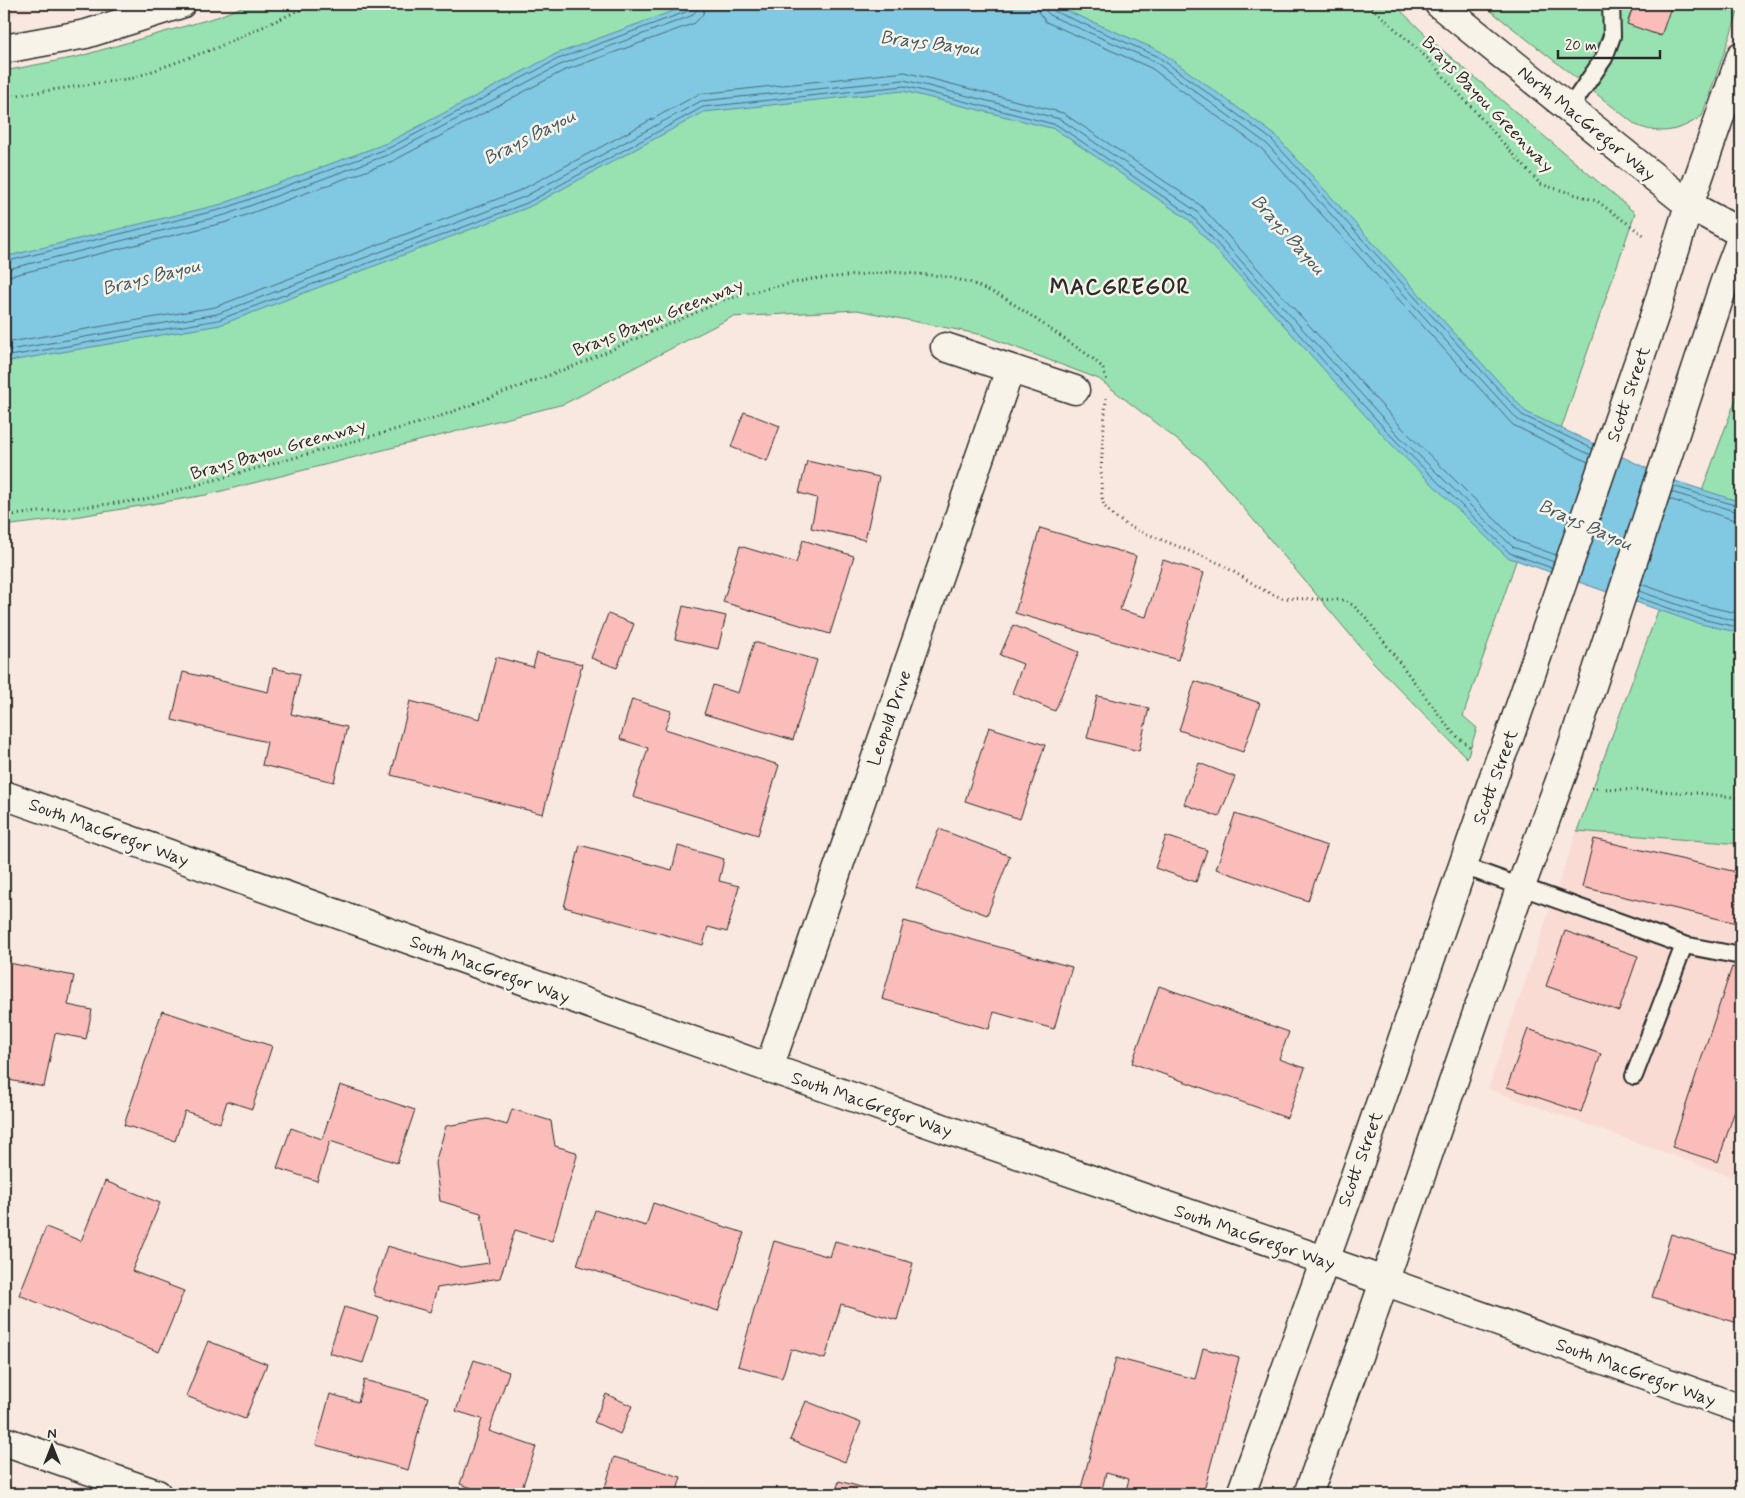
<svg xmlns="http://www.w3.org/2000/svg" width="1745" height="1498" font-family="Mynerve,sans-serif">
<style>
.built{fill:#f9dbd4}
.green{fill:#98e1b1;stroke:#62866e}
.water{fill:#81c8e2;stroke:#5f8999}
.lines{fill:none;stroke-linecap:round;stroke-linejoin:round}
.shore{stroke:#4d6a74;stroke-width:1}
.building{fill:#fabdba;stroke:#2b2b2b}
.service-casing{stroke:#2b2b2b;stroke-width:20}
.minor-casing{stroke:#2b2b2b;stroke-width:31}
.tertiary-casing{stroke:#2b2b2b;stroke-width:31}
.secondary-casing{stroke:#2b2b2b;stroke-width:31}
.path{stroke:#2b2b2b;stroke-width:3;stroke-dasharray:1 4;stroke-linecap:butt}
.service{stroke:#f7f3e8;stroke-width:16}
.minor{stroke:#f7f3e8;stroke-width:28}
.tertiary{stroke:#f7f3e8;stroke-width:28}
.secondary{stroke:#f7f3e8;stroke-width:28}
.labels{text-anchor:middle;stroke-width:5;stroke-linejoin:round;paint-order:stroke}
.street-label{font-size:18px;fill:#2b2b2b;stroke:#f7f3e8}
.water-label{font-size:19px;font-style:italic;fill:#455a62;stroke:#f7f3e8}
.district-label{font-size:22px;font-weight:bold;letter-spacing:1px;fill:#2b2b2b;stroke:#f7f3e8}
</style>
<rect width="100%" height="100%" fill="#f8e8df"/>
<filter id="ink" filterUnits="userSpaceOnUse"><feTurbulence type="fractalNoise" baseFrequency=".02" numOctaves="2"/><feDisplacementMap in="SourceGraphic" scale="10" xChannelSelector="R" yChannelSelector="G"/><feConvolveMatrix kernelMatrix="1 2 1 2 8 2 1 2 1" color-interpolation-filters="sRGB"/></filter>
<g filter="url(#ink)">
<!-- built -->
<g class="built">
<polygon points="4,4 54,4 4,17"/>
<polygon points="1577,831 1741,844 1741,1180 1488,1089"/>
</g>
<!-- green -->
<g class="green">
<polygon points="249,4 1394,4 1433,42 1635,213 1463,716 1477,728 1467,758 1374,663 1203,460 1099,379 983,335 857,310 732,317 564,404 206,495 68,518 4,526 4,71 77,57 217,17"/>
<path d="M1482 4H1553L1556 6 1557 4H1741L1702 116C1680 131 1661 136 1636 125Z"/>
<polygon points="1741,385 1741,844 1577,831"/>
</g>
<!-- water -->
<polygon class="water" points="692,4 1051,4 1160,51 1275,135 1526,412 1672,480 1741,502 1741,633 1696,623 1507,557 1391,444 1189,220 1055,129 903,91 704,112 529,207 220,325 4,362 4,257 222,204 387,143 556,54"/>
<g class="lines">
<!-- shore -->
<g class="shore">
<polyline points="1037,4 1039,13 1046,22 1151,68 1262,149 1513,425 1588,462"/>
<polyline points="1045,4 1046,11 1051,16 1154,61 1267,144 1518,420 1591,455"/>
<polyline points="1051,4 1051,8 1054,11 1157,56 1271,139 1522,415 1593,449"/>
<polyline points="4,262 223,209 389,148 558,59 688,11 691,8 691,4"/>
<polyline points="4,268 12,268 225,215 390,154 560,65 691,16 696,11 698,4"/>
<polyline points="4,276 14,275 227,222 393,161 563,71 695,23 703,14 705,4"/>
<polyline points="4,343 215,307 521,190 699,94 905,72 1063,113 1200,205 1405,431 1517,541 1556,555"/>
<polyline points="4,351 217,314 524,197 701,101 904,80 1060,119 1196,211 1399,436 1513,547 1554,562"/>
<polyline points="4,357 218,320 527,203 703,107 904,86 1057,125 1192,216 1395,440 1510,553 1552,568"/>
<polyline points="1673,486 1741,507"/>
<polyline points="1671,492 1741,513"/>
<polyline points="1669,499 1734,520 1741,521"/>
<polyline points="1641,584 1701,605 1741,614"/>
<polyline points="1639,591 1699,612 1741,622"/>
<polyline points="1637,597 1697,618 1741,628"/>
</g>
</g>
<!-- building -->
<g class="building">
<polygon points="1634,4 1672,4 1661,36 1627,24"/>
<polygon points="744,412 780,426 767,461 731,447"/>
<polygon points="807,461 879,477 865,540 811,528 817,498 799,493"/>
<polygon points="1040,528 1136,556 1120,610 1146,617 1163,560 1204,573 1178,660 1015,613"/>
<polygon points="803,540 854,556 830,634 723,602 740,546 796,563"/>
<polygon points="683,606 726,616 718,649 675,639"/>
<polygon points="608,614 634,624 617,668 591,658"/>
<polygon points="1013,625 1079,652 1055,711 1012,693 1023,664 1000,655"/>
<polygon points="754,642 817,660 793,740 704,714 713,685 738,693"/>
<polygon points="537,653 582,664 543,814 391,775 410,701 480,719 496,657 533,667"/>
<polygon points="273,668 300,674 291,714 347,727 334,782 262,765 267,742 172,720 183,672 268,692"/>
<polygon points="1195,681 1260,703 1243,752 1179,730"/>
<polygon points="1097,696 1149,708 1139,751 1087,738"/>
<polygon points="632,699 671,711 665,729 779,765 758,835 633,797 648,748 620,739"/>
<polygon points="989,727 1045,745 1020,819 965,801"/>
<polygon points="1199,763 1235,777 1219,817 1184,804"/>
<polygon points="1235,814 1327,846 1308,901 1216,869"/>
<polygon points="939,829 1010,856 987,915 916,888"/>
<polygon points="1166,836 1207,850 1196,882 1155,868"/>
<polygon points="1594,839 1741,873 1741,924 1582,887"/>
<polygon points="580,845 672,870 678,846 724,859 719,881 739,886 727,932 708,927 703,945 564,907"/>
<polygon points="904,921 1072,967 1054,1029 994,1012 989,1029 882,999"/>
<polygon points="1565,931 1638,956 1619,1011 1546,986"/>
<polygon points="4,962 74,976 68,1005 92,1010 86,1039 55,1033 44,1087 4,1079"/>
<polygon points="1732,967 1741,970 1741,1092 1718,1162 1672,1147"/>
<polygon points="1159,986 1289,1032 1279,1059 1305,1068 1287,1118 1132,1063"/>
<polygon points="162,1011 272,1046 252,1109 227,1101 220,1123 185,1111 175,1141 124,1125"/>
<polygon points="1528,1029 1601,1054 1581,1112 1507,1087"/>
<polygon points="340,1085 415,1110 397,1163 330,1141 317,1181 277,1168 291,1128 322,1139"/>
<polygon points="512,1109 551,1121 555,1146 576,1152 577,1156 552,1241 515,1230 500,1278 437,1288 430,1312 375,1296 373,1289 387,1246 461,1267 489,1263 481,1213 440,1201 435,1163 446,1126 487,1119 507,1125"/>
<polygon points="105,1181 160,1203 132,1271 184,1291 159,1352 19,1295 46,1227 81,1241"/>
<polygon points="653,1203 744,1233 718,1311 577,1265 595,1210 646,1226"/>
<polygon points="1671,1234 1741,1256 1741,1324 1652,1297"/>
<polygon points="774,1241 830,1257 835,1241 913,1263 897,1320 841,1304 825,1359 791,1349 782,1378 738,1366"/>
<polygon points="344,1307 378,1317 363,1363 329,1353"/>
<polygon points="208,1341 267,1364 245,1419 186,1396"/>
<polygon points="1203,1348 1239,1358 1203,1494 1125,1494 1129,1479 1106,1473 1101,1494 1081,1488 1116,1358 1195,1379"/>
<polygon points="474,1360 509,1372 489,1431 536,1447 520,1494 490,1494 460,1484 482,1419 456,1411"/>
<polygon points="364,1380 428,1397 408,1470 316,1445 330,1394 358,1402"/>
<polygon points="606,1394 632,1406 620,1434 594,1422"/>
<polygon points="806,1401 861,1423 845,1462 790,1440"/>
<polygon points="614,1457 681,1477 676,1494 603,1494"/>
<polygon points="839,1481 886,1494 835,1494"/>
<polygon points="703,1489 721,1494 701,1494"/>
</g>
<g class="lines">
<defs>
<g id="service">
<polyline points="1569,109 1604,58 1612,36 1611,4"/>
<polyline points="1463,866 1684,945 1741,956"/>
<polyline points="1634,1076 1684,945"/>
</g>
<g id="minor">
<polyline points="945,347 1075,390"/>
<polyline points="769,1068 1010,369"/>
<polyline points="4,1441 157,1494"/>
</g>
<polyline id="tertiary" points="1384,1281 1741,1409"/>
<g id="secondary">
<polyline points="1439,4 1689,205 1741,233"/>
<polyline points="4,49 86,34 181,4"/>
<polyline points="4,795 769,1068 1384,1281"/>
<polyline points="1241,1494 1347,1199 1500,759 1509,738 1656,311 1689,205 1741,56"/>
<polyline points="1308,1494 1365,1337 1521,886 1568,759 1724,284 1741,239"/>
</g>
</defs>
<!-- service casing -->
<use href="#service" class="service-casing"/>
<!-- minor casing -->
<use href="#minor" class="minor-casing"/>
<!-- tertiary casing -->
<use href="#tertiary" class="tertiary-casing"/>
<!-- secondary casing -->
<use href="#secondary" class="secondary-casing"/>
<!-- path -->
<g class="path">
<polyline points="1368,4 1428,59 1540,184 1597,201 1646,237"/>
<polyline points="4,97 133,78 216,48 313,4"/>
<path d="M1106 398C1105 420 1097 488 1104 505 1109 514 1120 520 1128 526L1221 564 1265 591 1282 598 1342 600 1353 605 1366 618 1452 732 1470 747"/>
<polyline points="4,516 143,500 433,419 579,364 724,300 764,289 812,279 891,272 942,276 969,282 1005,298 1091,357 1102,367 1107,380"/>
<polyline points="1591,788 1698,793 1741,798"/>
</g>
<!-- service -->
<use href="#service" class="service"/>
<!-- minor -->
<use href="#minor" class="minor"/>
<!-- tertiary -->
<use href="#tertiary" class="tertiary"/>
<!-- secondary -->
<use href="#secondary" class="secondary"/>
</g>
</g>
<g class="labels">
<!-- street labels -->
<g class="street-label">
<text transform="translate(1488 104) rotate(46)" y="6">Brays Bayou Greenway</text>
<text transform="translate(1587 123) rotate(39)" y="6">North MacGregor Way</text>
<text transform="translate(658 317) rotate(-22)" y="6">Brays Bayou Greenway</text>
<text transform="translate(1628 394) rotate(-71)" y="6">Scott Street</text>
<text transform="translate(278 449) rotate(-16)" y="6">Brays Bayou Greenway</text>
<text transform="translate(889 718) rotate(-71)" y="6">Leopold Drive</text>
<text transform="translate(1495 777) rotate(-70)" y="6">Scott Street</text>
<text transform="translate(109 832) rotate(20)" y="6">South MacGregor Way</text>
<text transform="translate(490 969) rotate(20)" y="6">South MacGregor Way</text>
<text transform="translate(872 1104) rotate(19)" y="6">South MacGregor Way</text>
<text transform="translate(1360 1159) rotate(-70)" y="6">Scott Street</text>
<text transform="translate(1255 1237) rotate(19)" y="6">South MacGregor Way</text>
<text transform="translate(1636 1372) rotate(20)" y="6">South MacGregor Way</text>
</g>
<!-- water labels -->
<g class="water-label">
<text transform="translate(930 42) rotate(7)" y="7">Brays Bayou</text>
<text transform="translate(529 136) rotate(-27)" y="7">Brays Bayou</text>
<text transform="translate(1289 234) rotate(48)" y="7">Brays Bayou</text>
<text transform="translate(151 276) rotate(-14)" y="7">Brays Bayou</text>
<text transform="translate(1586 524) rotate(24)" y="7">Brays Bayou</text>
</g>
<!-- district labels -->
<g class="district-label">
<text x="1120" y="294">MACGREGOR</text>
</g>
</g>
<!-- margin -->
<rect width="1745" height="1498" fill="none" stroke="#f7f3e8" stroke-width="20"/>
<rect x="10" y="10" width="1725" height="1478" fill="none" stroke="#2b2b2b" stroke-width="2" filter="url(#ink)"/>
<!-- north arrow -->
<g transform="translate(52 1446)" stroke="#f7f3e8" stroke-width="4" paint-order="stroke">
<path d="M0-4L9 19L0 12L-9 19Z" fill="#2b2b2b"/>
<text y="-8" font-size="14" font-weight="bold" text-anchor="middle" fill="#2b2b2b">N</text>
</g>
<!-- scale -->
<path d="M1558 50v8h102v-8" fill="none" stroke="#2b2b2b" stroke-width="2.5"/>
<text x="1565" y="50" font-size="15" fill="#2b2b2b" stroke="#f7f3e8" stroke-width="4" paint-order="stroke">20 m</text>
</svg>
